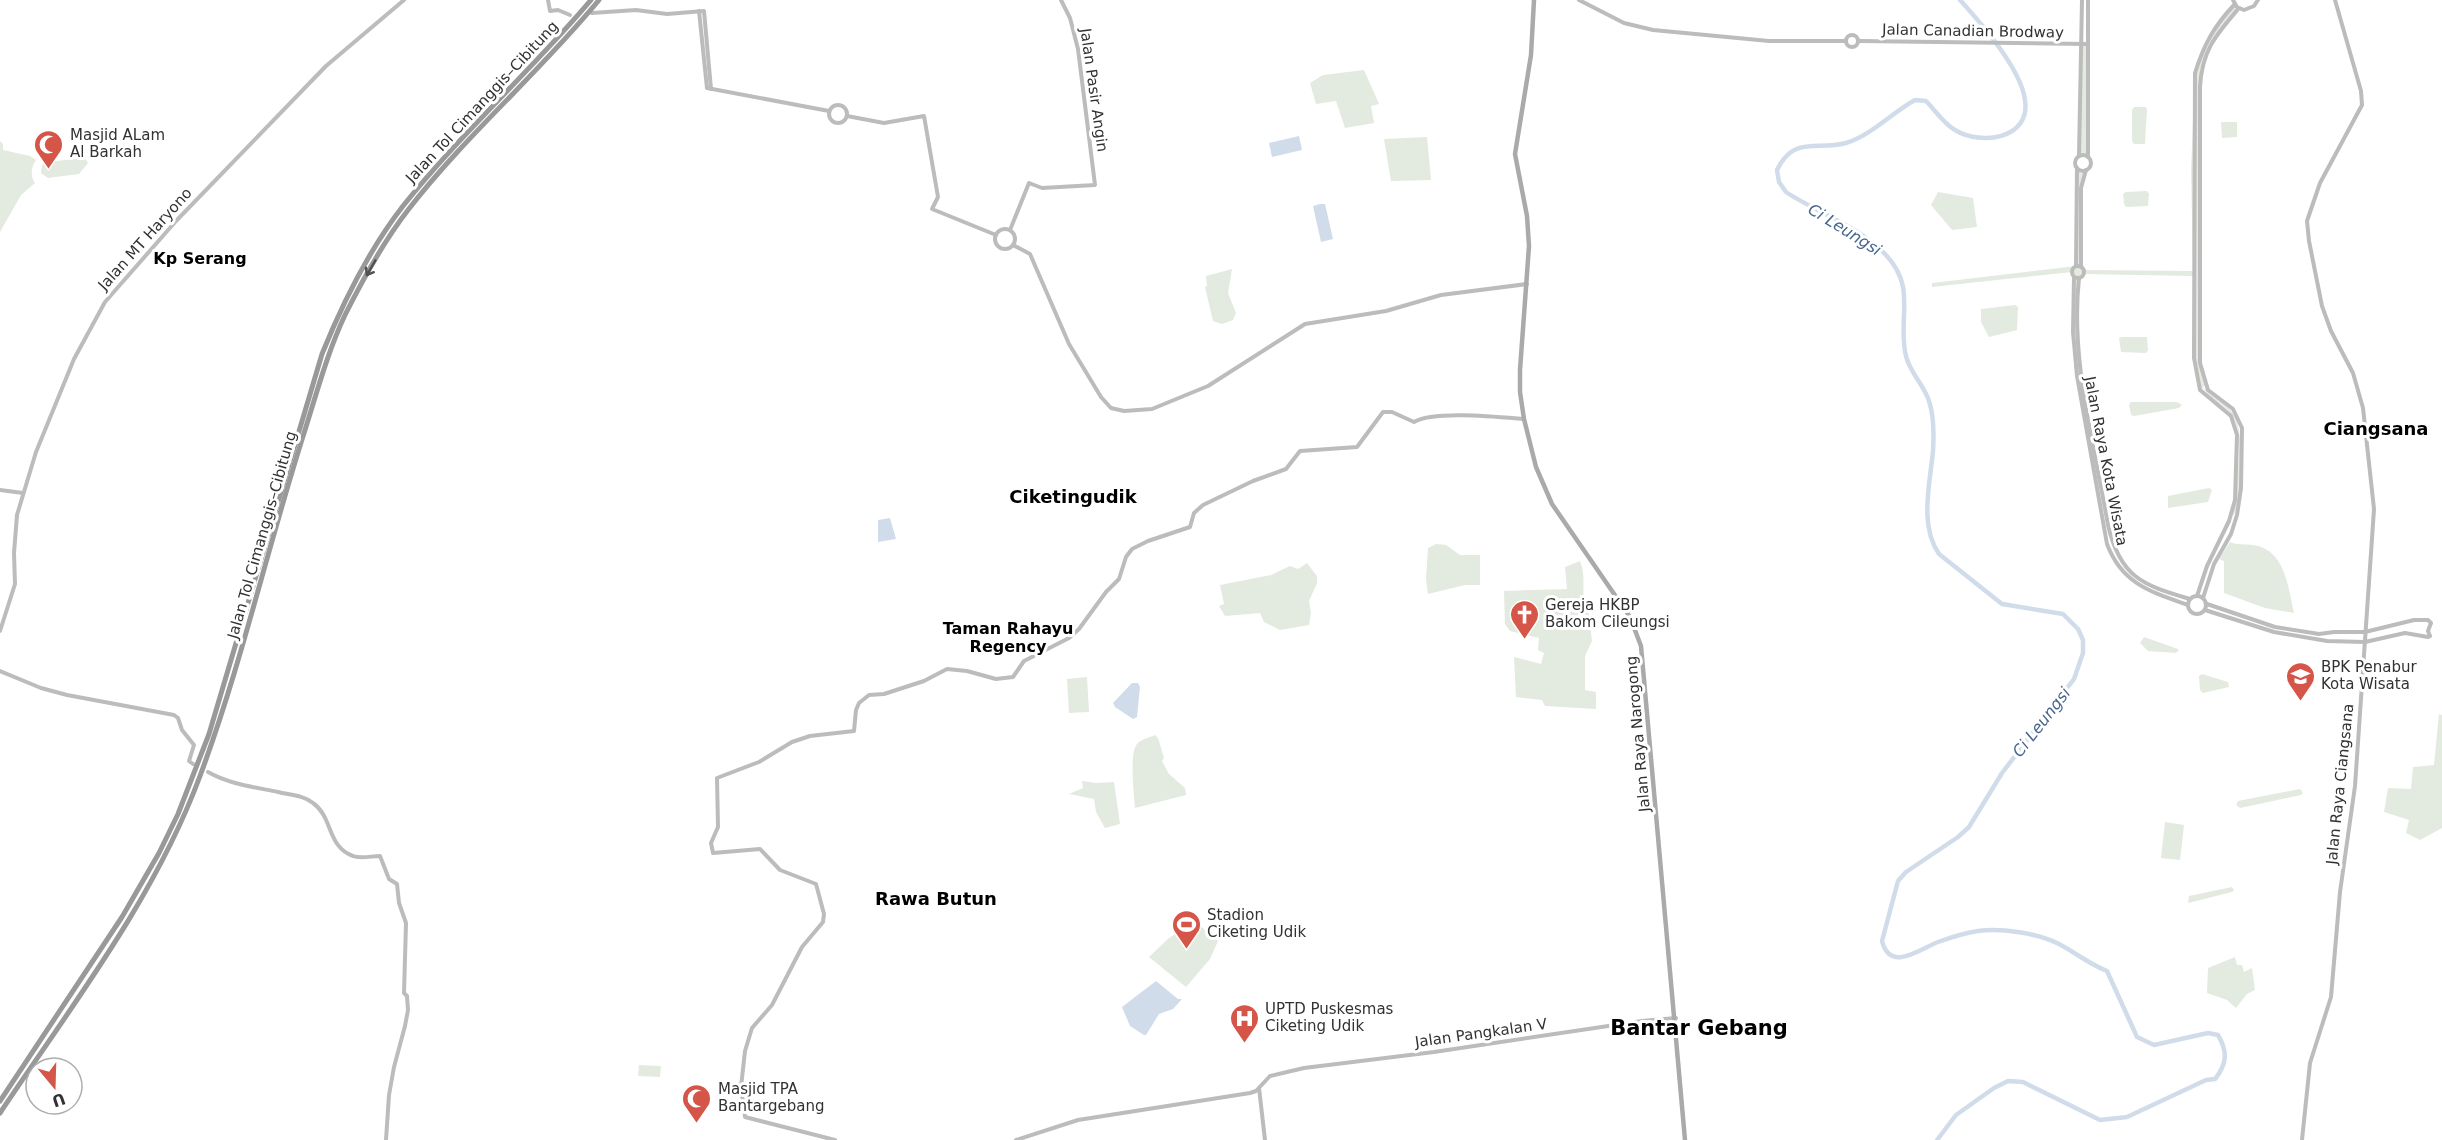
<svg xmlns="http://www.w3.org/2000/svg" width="2442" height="1140" font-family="'DejaVu Sans',sans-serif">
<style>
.green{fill:#e3eadf}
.water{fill:#d1dcea}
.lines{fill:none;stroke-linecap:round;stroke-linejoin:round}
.river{stroke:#d1dcea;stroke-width:4.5}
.secondary{stroke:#bcbcbc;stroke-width:4}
.primary{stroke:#aaa;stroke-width:4.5}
.highway{stroke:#999;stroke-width:5}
.oneway{stroke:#515151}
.labels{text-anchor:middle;stroke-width:6;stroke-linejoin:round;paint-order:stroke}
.street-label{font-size:15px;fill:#323232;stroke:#fff}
.poi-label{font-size:15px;fill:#323232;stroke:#fff;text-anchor:start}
.water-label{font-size:16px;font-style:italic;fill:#47668d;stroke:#fff}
.neighbourhood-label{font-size:16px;font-weight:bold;fill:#000;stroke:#fff}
.quarter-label{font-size:18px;font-weight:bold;fill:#000;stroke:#fff}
.district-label{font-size:21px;font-weight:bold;fill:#000;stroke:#fff}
</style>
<rect width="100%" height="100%" fill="#fff"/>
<!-- green -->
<g class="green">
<path d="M2235 4 2239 8 2218 32 2201 70 2200 363 2205 385 2203 387C2212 398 2227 403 2234 415 2244 430 2243 503 2233 516 2236 494 2244 436 2233 417 2225 404 2210 400 2203 388L2200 390 2194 358 2193 276 2084 274 2079 278 2077 308 2086 434 2074 351V277L2072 272 1932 287V283L2076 266 2078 169 2086 170 2082 178 2081 267 2083 270 2193 271 2191 170 2195 73 2202 48Z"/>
<polygon points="2081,44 2086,44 2088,157 2079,156"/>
<polygon points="1364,70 1379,104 1371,106 1374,123 1345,128 1336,101 1316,104 1310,83 1323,75"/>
<polygon points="2134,107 2146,107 2147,110 2145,144 2134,144 2132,141 2132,110"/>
<polygon points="2221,122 2237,122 2237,137 2222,138"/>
<polygon points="1427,137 1431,180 1391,181 1384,139"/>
<path d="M0 141 3 144V150L30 156 36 160C31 167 30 176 35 183L21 195 0 232Z"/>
<polygon points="85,158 88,163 79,174 48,178 41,173 42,165 46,162"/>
<polygon points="2147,191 2149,194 2148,206 2126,207 2124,204 2123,194 2126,192"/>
<polygon points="1938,192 1973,198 1977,227 1952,230 1931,205"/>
<polygon points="1232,269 1228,293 1236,313 1233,320 1222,324 1213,321 1205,287 1207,286 1206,276"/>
<polygon points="2015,305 2018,307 2017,330 1989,337 1981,322 1981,309"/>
<polygon points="2122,337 2147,337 2148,350 2146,353 2121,352 2119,338"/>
<polygon points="2131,402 2177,402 2182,405 2179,408 2134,416 2131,415 2129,405"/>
<polygon points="2209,488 2212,490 2208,502 2168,508 2168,496"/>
<path d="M2230 542C2240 546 2248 543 2258 546 2286 554 2288 588 2294 613L2265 608 2224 593V561L2219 559Z"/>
<polygon points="1436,544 1446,545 1460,555 1480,555 1480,585 1465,585 1428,594 1426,579 1428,548"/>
<path d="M1580 561C1586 576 1582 591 1584 606L1588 607 1592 641 1585 656V690L1596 692V709L1545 706 1542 700 1516 697 1514 657 1541 664 1544 653 1538 650 1539 638 1510 631 1505 624 1504 591 1567 589 1565 567Z"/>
<polygon points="1307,563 1317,576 1317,583 1309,601 1311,613 1309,625 1280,630 1264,622 1260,613 1225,616 1219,606 1224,604 1220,585 1271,575 1290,566 1298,569"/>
<polygon points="2144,637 2178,649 2179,650 2176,653 2148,651 2140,643"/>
<polygon points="2202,674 2228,682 2229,687 2203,693 2200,690 2199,676"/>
<polygon points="1087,677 1089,712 1069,713 1067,679"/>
<polygon points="2439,714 2442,715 2442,828 2420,840 2406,833 2409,820 2384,812 2388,788 2411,789 2413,767 2434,765"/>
<path d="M1155 735 1158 738 1164 758 1162 761 1169 774 1185 788 1186 795 1135 808C1134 794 1129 754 1137 744 1141 739 1149 738 1155 735Z"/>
<polygon points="1082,781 1097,783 1114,782 1120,824 1105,828 1096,812 1094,799 1069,794 1083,788"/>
<polygon points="2300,789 2303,793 2301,795 2240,808 2236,805 2238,801"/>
<polygon points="2165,822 2184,825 2180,860 2161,858"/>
<polygon points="2232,887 2234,890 2232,892 2188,903 2189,896"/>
<polygon points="1192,923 1198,924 1218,941 1210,959 1186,987 1149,957 1169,938"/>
<polygon points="2235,957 2237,965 2242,965 2244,972 2252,968 2255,990 2247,994 2236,1008 2227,1000 2207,993 2208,968"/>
<polygon points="639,1065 661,1066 660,1077 638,1076"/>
</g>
<!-- water -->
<g class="water">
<polygon points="1299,136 1302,150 1272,157 1269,143"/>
<polygon points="1320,204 1325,204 1333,239 1321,242 1313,206"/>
<polygon points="890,518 896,539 878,542 878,520"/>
<polygon points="1132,683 1138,683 1140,687 1137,717 1133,719 1115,707 1113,703"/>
<polygon points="1156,981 1178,999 1182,999 1173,1009 1159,1014 1146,1035 1144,1035 1130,1026 1122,1007"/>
</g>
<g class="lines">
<!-- river -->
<path class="river" d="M1937 1140 1956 1115 1994 1088 2008 1081 2023 1082 2100 1120 2127 1117 2206 1080 2215 1079C2227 1064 2228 1052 2218 1035L2208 1033 2154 1045 2137 1037 2107 971C2089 964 2076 953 2059 944 2037 933 2002 928 1978 931 1964 933 1952 937 1938 942 1920 949 1890 973 1882 941L1898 881 1906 872 1958 837 1969 827 2002 773 2074 679 2083 653V640L2078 629 2063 614 2002 604 1939 554C1919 525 1930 484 1933 451 1934 435 1934 416 1929 401 1924 385 1910 373 1906 356 1900 333 1907 310 1903 287 1894 238 1823 217 1786 192L1779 182 1777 170C1794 135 1817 151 1846 143 1870 136 1893 112 1915 100L1926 101C1935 110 1944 124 1955 130 1981 146 2031 139 2025 100 2021 69 1981 23 1960 0"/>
<!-- secondary -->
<g class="secondary">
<polyline points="548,0 550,11 558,10 570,15"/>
<polyline points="1579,0 1624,23 1653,30 1769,41 1846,41"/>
<polyline points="2088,0 2088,157"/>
<polyline points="2233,0 2237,7 2244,10 2254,6 2258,0"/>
<polyline points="699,11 707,88 829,111"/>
<polyline points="592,13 636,10 667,14 704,11 711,89"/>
<circle cx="1852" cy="41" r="6"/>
<polyline points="1859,41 2086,44"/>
<circle cx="838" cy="114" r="9"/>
<polyline points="847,116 884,123 924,116 938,197 932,209 996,235"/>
<circle cx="2083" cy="163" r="8"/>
<polyline points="2079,156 2082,0"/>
<circle cx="1005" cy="239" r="10"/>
<polyline points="1010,230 1029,183 1042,188 1095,185 1078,49 1070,18 1061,0"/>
<polyline points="1013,245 1030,254 1069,344 1101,397 1111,408 1124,411 1152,409 1208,386 1305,324 1386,311 1441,295 1527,284"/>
<circle cx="2078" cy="272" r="6"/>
<polyline points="2076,266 2077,168"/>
<polyline points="2081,267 2081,188 2086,170"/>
<path d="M2074 277 2073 332 2077 376 2107 544C2122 584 2151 592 2188 605"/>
<path d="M2079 278C2070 360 2094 444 2108 525 2120 577 2142 585 2190 599"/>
<polyline points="0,490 23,493"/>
<circle cx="2197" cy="605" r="9"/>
<path d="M2197 596 2207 566 2229 521 2235 500 2237 435 2231 416 2200 390 2194 358 2195 73C2204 44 2214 26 2235 4"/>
<path d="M2203 598 2214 564 2231 534 2237 515 2241 488 2242 428 2233 409 2208 390 2200 363V87C2202 50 2216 35 2239 8"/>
<polyline points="2205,610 2274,632 2327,641 2365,642 2405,633 2428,637 2430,636 2428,631 2431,623 2428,620 2414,620 2365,632 2334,632 2319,634 2275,627 2207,604"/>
<polyline points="0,631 15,584 14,553 17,515 36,452 74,359 105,302 176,221 326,66 404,0"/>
<polyline points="0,671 41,688 67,695 174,715 178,718 182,730 194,745 189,761 193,764"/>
<path d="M208 772C229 784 254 787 278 792 290 795 303 795 313 803 333 817 327 847 353 856 360 859 372 856 380 856L389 879 397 884 399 903 406 923 404 993 407 996 408 1010 405 1026 394 1067 389 1095 386 1140"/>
<polyline points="1259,1088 1265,1140"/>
<path d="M835 1140 745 1117 741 1087 745 1051 752 1028 772 1005 802 947 823 922 824 914 816 884 780 870 760 849 713 853 711 843 718 827 717 778 759 762 792 742 810 736 854 731 856 710 859 703 869 695 884 694 924 681 947 669 967 671 996 679 1013 677 1024 661 1069 638 1079 629 1106 592 1119 579 1126 557 1132 549 1148 541 1190 527 1194 513 1203 505 1253 481 1286 469 1300 451 1357 447 1383 412H1392L1414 422C1433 410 1500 417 1524 419"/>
<polyline points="1016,1140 1078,1120 1250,1093 1256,1091 1270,1076 1304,1068 1434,1052 1642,1021 1676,1018"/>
<polyline points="2302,1140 2310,1063 2331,997 2340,892 2355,786 2374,509 2363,408 2353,373 2331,331 2322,306 2309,241 2307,221 2320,183 2362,105 2361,91 2335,0"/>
</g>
<!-- primary -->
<polyline class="primary" points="1534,0 1531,55 1515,154 1527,216 1529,246 1520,370 1520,392 1524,419 1536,467 1552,504 1630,617 1641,646 1685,1140"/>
<!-- highway -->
<g class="highway">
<path d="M0 1101 122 917 159 853 178 814 209 734 322 354C343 302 368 251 403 206 461 133 531 71 591 0"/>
<path d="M0 1113C72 1005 155 898 200 776 242 663 268 545 305 430 317 392 328 351 345 315 363 279 384 241 408 210 466 135 539 73 599 0"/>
</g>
</g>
<!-- one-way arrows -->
<defs><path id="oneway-shaft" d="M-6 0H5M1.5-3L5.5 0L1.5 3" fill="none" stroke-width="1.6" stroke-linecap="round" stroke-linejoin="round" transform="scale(1.5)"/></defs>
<use class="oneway" href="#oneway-shaft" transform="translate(371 268) rotate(120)"/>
<!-- icons -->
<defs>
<symbol id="mosque-pin" viewBox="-11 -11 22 30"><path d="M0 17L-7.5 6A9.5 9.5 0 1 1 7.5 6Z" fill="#d55649" stroke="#fff"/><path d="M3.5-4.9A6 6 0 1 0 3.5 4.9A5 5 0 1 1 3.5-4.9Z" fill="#fff"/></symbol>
<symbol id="church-pin" viewBox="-11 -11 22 30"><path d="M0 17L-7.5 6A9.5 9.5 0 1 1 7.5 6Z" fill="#d55649" stroke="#fff"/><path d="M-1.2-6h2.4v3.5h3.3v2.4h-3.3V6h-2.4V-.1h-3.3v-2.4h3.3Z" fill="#fff"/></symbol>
<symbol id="school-pin" viewBox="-11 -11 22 30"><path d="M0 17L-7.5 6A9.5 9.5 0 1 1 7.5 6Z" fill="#d55649" stroke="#fff"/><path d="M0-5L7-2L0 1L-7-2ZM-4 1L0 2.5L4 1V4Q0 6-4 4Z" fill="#fff"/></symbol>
<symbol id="stadium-pin" viewBox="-11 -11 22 30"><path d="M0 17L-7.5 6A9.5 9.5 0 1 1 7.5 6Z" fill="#d55649" stroke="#fff"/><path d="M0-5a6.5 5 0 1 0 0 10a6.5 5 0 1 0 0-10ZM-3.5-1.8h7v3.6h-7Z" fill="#fff"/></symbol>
<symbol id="hospital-pin" viewBox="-11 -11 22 30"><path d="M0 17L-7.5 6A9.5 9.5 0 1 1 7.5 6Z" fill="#d55649" stroke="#fff"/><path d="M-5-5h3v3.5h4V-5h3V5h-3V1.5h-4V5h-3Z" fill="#fff"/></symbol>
</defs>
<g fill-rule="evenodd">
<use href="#mosque-pin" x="32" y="128" width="33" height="45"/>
<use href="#church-pin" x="1508" y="598" width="33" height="45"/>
<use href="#school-pin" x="2284" y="660" width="33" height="45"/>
<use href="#stadium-pin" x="1170" y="908" width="33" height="45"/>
<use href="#hospital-pin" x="1228" y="1002" width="33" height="45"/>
<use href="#mosque-pin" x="680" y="1082" width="33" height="45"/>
</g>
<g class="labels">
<!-- street labels -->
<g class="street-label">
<text transform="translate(1973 31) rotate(1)" y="5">Jalan Canadian Brodway</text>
<text transform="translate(1094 90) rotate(82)" y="5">Jalan Pasir Angin</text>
<text transform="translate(482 102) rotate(-47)" y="5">Jalan Tol Cimanggis–Cibitung</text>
<text transform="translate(145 239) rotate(-48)" y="5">Jalan MT Haryono</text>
<text transform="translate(2106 461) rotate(79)" y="5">Jalan Raya Kota Wisata</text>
<text transform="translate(262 535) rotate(-74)" y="5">Jalan Tol Cimanggis–Cibitung</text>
<text transform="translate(1638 734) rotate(-95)" y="5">Jalan Raya Narogong</text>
<text transform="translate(2340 784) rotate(-84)" y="5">Jalan Raya Ciangsana</text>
<text transform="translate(1481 1033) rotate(-8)" y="5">Jalan Pangkalan V</text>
</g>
<!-- poi labels -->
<g class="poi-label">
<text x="70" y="140">Masjid ALam<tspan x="70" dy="17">Al Barkah</tspan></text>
<text x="1545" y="610">Gereja HKBP<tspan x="1545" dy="17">Bakom Cileungsi</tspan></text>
<text x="2321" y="672">BPK Penabur<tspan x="2321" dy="17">Kota Wisata</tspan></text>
<text x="1207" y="920">Stadion<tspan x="1207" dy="17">Ciketing Udik</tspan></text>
<text x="1265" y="1014">UPTD Puskesmas<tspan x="1265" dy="17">Ciketing Udik</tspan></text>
<text x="718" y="1094">Masjid TPA<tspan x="718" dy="17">Bantargebang</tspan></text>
</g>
<!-- water labels -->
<g class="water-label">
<text transform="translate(1845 229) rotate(32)" y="6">Ci Leungsi</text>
<text transform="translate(2041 722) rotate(-52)" y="6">Ci Leungsi</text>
</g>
<!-- neighbourhood labels -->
<g class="neighbourhood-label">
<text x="200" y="264">Kp Serang</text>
<text x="1008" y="634">Taman Rahayu<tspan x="1008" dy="18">Regency</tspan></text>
</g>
<!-- quarter labels -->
<g class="quarter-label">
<text x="2376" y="435">Ciangsana</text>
<text x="1073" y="503">Ciketingudik</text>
<text x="936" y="905">Rawa Butun</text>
</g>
<!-- district labels -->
<g class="district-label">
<text x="1699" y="1035">Bantar Gebang</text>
</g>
</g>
<!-- north arrow -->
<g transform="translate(54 1086) rotate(161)"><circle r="28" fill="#ffffff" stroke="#adadad" stroke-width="1.5"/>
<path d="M0-4.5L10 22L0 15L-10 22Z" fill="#d55649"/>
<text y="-9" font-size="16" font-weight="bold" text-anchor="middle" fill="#323232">U</text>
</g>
</svg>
